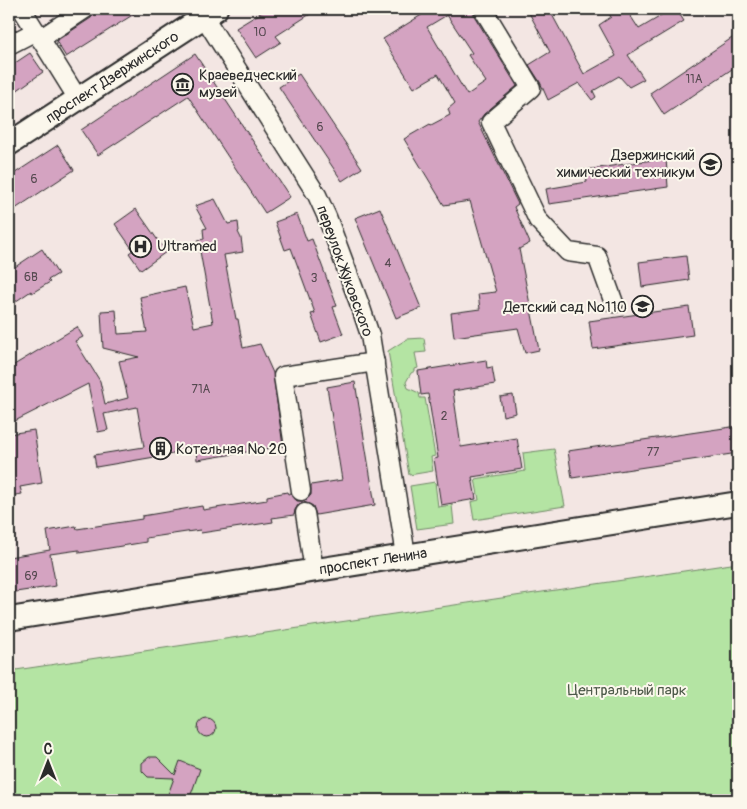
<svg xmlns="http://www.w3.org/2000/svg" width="747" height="809" font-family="Pangolin,sans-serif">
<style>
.green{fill:#b4e4a3;stroke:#708867}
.building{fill:#d4a3c1;stroke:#2b2b2b;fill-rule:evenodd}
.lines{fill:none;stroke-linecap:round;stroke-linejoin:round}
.minor-casing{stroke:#2b2b2b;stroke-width:21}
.major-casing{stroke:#2b2b2b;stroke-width:26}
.minor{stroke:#fbf7ec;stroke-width:18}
.major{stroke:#fbf7ec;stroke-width:22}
.labels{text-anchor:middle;stroke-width:4;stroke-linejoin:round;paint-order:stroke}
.number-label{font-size:12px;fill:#554950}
.poi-label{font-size:15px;fill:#2b2b2b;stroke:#fbf7ec;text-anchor:start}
.street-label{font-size:15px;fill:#2b2b2b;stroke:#fbf7ec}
.park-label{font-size:15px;fill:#4d5949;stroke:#fbf7ec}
</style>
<rect width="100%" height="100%" fill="#f3e6e3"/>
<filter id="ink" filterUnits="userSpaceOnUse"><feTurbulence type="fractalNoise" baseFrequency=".02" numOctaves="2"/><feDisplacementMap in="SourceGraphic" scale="10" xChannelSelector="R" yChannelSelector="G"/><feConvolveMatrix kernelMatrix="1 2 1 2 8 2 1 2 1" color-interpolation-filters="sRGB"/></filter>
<g filter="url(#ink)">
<!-- green -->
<g class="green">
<polygon points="424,338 426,352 415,353 418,368 415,369 415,371 411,373 406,382 408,388 419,393 420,398 425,398 435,456 431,457 433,471 409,475 388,351 407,339"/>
<polygon points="554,449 565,506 474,520 471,502 479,500 475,479 525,471 523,453"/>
<polygon points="435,482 438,507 452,505 454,524 417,529 410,486"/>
<polygon points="738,563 738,800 9,800 9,671"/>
</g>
<!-- building -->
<g class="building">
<polygon points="98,9 142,9 66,57 56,41 91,18"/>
<polygon points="267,9 318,9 276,36 281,42 256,58 236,28"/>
<path d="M431 9H470L517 86 484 114 478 122 518 204 514 207 530 243 519 249 539 350 525 353 518 328 454 337 451 313 480 309 478 294 496 292 470 201 444 205 404 139 430 124 431 125 450 115 448 109 455 103 438 74 414 88 383 39ZM447 15 472 53 468 55 486 82 467 95 427 27Z"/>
<polygon points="527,9 549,9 584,74 616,56 599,25 611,17 606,9 626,9 639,29 661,16 656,9 676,9 684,21 628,55 644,79 629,87 619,76 593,91 596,97 592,100 579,83 548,100 540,82 529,65 550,52"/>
<polygon points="738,34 738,65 664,115 650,93"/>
<polygon points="30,53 43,72 9,96 9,67"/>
<polygon points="195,54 290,197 265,213 188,96 98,155 81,130"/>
<polygon points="299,74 362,168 342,181 279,87"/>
<polygon points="58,145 74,170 9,213 9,177"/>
<polygon points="666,158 668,187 549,204 546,189 587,182 585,170"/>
<polygon points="215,199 228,224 238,222 239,231 238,232 241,238 243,252 224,255 236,319 238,319 243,348 260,344 273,373 283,446 197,460 196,450 96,467 94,455 144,447 137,407 104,414 108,430 98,432 88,384 9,424 9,368 77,327 83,337 75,341 100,381 105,404 128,398 119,361 139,357 103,348 101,311 116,310 118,334 147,332 140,297 185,287 194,327 213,323 198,240 204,239 203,229 207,228 195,206"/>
<polygon points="380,208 421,308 396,318 355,218"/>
<polygon points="136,209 166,252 141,270 129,253 133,250 115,224"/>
<polygon points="297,214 307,241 312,239 337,306 333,307 343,334 321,342 311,314 315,313 291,248 285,250 275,222"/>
<polygon points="42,249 58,274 48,280 50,282 32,293 31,291 9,306 9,271"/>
<polygon points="686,256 689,280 642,287 639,262"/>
<polygon points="689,307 693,335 593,349 589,321"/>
<polygon points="486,360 487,368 492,367 495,384 453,391 461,447 517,438 522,469 472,477 476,499 441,505 434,459 438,458 428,394 421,395 418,371"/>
<polygon points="355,382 375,505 316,515 313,506 304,502 298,505 295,510 294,515 272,518 273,522 201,533 200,530 146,538 146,542 79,553 79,550 50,554 56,586 9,593 9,557 50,550 47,531 76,526 77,529 142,519 142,516 202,506 203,510 267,500 267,496 287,492 288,494 291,493 297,501 303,501 311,495 311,485 342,480 327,387"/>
<polygon points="513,395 516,413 503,416 500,397"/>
<polygon points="738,426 738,453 572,478 568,451"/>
<polygon points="34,430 42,483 20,487 22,494 9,496 9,434"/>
<circle cx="207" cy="728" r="9"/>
<polygon points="149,757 157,757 175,775 180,761 200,769 189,800 166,800 174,778 148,777 142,771 142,763"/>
</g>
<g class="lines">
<defs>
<g id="minor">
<polyline points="22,9 78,99"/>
<polyline points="199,9 317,195 327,217 361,308 370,335 406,555"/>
<polyline points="483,9 531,88 491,122 538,220 568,252 597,256 614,303"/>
<polyline points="40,39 85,9"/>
<polyline points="9,45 36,31"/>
<polyline points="301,491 283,376 375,362"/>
<polyline points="305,513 314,570"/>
</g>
<g id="major">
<polyline points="9,144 216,9"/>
<polyline points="9,619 738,503"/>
</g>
</defs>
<!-- minor casing -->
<use href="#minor" class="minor-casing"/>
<!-- major casing -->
<use href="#major" class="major-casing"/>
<!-- minor -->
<use href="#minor" class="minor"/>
<!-- major -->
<use href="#major" class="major"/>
</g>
</g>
<!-- icons -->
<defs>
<symbol id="museum-ring" viewBox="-11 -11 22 22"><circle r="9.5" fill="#fbf7ec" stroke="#2b2b2b" stroke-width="1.5"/><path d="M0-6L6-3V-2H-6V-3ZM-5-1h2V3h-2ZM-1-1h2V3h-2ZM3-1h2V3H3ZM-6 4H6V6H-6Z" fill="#2b2b2b"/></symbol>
<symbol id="university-ring" viewBox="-11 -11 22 22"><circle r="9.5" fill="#fbf7ec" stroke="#2b2b2b" stroke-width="1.5"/><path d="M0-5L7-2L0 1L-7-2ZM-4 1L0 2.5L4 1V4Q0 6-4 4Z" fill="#2b2b2b"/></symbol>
<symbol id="hospital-ring" viewBox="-11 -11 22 22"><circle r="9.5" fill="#fbf7ec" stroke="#2b2b2b" stroke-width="1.5"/><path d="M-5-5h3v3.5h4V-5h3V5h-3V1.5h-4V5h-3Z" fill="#2b2b2b"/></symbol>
<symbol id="school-ring" viewBox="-11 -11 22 22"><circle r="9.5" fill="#fbf7ec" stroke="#2b2b2b" stroke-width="1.5"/><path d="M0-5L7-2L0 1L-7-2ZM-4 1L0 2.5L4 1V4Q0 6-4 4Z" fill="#2b2b2b"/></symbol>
<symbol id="building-ring" viewBox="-11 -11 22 22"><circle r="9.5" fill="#fbf7ec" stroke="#2b2b2b" stroke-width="1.5"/><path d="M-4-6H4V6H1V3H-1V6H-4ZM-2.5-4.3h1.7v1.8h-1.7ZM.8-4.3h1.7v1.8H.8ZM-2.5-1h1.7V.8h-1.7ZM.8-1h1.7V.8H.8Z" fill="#2b2b2b"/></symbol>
</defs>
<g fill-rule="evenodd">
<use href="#museum-ring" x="170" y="72" width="25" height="25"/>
<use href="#university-ring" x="698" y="152" width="25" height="25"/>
<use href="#hospital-ring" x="128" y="234" width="25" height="25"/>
<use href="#school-ring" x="630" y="294" width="25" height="25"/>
<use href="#building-ring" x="148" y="436" width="25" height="25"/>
</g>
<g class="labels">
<!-- number labels -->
<g class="number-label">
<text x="260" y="36">10</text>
<text x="694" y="83">11А</text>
<text x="320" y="131">6</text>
<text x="34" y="183">6</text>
<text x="388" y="267">4</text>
<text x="31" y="281">6В</text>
<text x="314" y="282">3</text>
<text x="201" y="393">71А</text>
<text x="444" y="420">2</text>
<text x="653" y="456">77</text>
<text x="31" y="580">69</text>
</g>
<!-- poi labels -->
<g class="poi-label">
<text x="199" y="80">Краеведческий<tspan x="199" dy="17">музей</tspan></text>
<text x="695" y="160" text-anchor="end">Дзержинский<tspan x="695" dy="17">химический техникум</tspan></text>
<text x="157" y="251">Ultramed</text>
<text x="627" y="312" text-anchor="end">Детский сад №110</text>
<text x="176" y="454">Котельная № 20</text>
</g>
<!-- street labels -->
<g class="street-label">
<text transform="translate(112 77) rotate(-33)" y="5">проспект Дзержинского</text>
<text transform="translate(345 271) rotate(70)" y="5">переулок Жуковского</text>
<text transform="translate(373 561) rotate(-9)" y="5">проспект Ленина</text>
</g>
<!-- park labels -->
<g class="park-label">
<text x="627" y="695">Центральный парк</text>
</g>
</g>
<!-- margin -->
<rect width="747" height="809" fill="none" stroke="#fbf7ec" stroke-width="30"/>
<rect x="15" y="15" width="717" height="779" fill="none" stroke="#2b2b2b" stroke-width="2" filter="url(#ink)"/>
<!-- north arrow -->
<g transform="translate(48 762)" stroke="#fbf7ec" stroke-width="4" paint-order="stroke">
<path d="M0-4L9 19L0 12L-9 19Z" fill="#2b2b2b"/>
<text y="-8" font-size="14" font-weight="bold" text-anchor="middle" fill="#2b2b2b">С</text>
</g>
</svg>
